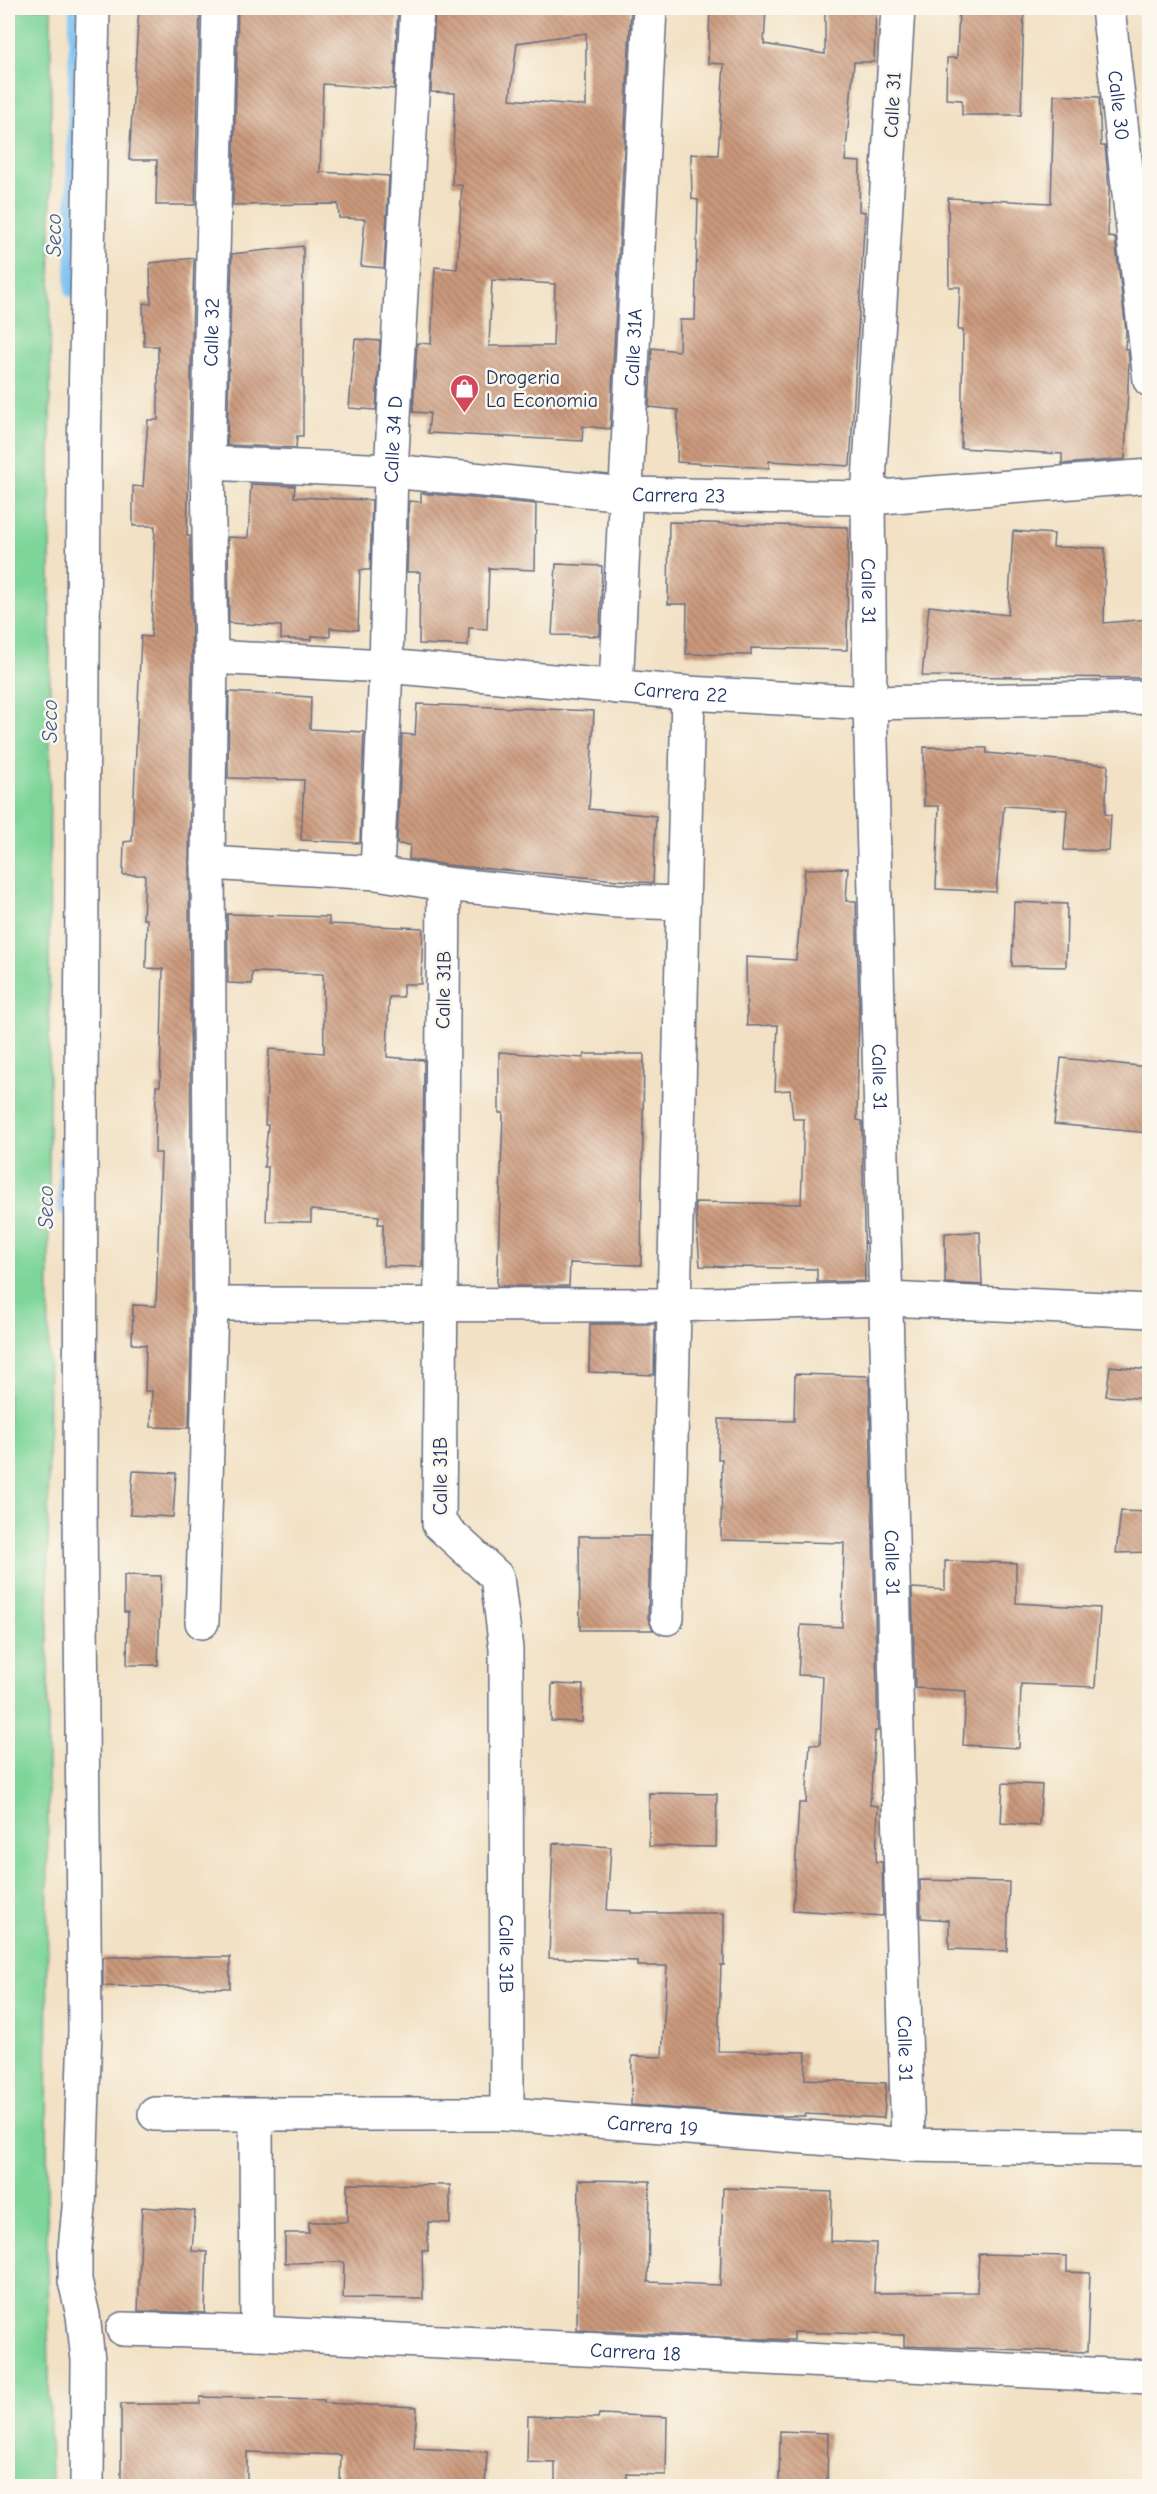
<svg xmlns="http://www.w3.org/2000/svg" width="1157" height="2494" font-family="'Comic Neue',sans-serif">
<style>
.green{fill:#7ed59a;stroke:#4c827c;stroke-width:1.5}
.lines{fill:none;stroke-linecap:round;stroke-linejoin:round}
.stream{stroke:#7bc0f2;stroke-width:12}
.building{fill:url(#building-back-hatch);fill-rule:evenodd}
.minor-casing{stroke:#666d82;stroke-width:36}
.minor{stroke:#fff;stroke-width:33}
.labels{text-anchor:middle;stroke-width:5;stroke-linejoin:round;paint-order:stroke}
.street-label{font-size:20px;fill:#1b2f5e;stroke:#fbf7ec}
.poi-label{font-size:20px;fill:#1b2f5e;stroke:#fbf7ec;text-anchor:start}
.water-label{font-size:21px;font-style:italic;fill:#385a8a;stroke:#fbf7ec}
</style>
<defs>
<pattern id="building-back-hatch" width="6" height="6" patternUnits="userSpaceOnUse" patternTransform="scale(1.5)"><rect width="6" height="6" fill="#cb997b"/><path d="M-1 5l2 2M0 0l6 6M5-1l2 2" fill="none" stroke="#a47d68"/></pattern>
</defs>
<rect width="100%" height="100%" fill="#fbf7ec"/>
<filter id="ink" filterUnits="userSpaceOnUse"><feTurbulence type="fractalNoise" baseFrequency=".0167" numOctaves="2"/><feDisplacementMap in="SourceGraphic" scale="12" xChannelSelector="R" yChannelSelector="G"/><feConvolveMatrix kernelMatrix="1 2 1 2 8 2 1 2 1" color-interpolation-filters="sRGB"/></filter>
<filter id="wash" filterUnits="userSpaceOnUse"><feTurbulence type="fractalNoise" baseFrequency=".008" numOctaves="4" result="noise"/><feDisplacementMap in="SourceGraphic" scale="24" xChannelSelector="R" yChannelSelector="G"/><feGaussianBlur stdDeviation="1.35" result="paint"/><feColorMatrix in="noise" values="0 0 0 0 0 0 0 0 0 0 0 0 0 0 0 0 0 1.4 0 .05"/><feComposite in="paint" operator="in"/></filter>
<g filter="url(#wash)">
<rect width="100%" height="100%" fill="#f2e1c4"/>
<!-- green -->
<polygon class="green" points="8,8 51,8 47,2267 51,2486 8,2486"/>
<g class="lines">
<!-- stream -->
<g class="stream">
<polyline points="71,291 75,8"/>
<polyline points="64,1209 64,1160"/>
</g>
</g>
<g id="blocks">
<!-- building -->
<g class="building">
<polygon points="139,8 200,8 195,205 156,205 157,160 129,160"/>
<polygon points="238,8 398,8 394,89 323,84 320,172 389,176 384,268 361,266 365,219 339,218 338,204 233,205"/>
<path d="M435 8H631L610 429 583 426 582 441 428 433 430 413 413 412 417 343 431 344 435 267 457 269 462 185H452L455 93 431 92ZM586 33V106L510 99 517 43ZM492 280 555 284 553 346H489Z"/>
<polygon points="710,8 766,8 764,44 825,54 825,8 876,8 874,62 854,62 845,161 860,162 859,211 865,212 850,466 769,461 769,468 677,462 678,410 649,407 652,348 679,351 680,320 695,320 698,200 692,199 691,154 718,155 724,64 708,63"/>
<polygon points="959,8 1024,11 1021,115 962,115 962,100 946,99 947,58 957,58"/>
<polygon points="1054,95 1099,97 1101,146 1105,146 1109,188 1108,237 1115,238 1126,331 1125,349 1128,349 1129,362 1125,459 1062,464 1062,454 961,448 963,330 958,330 960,287 949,287 948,198 1051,203"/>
<polygon points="303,246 303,436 297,436 296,448 227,445 232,254"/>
<polygon points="194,258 187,536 190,536 192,657 189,863 192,1304 189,1428 151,1427 152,1391 145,1391 146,1345 132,1344 133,1305 156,1306 161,1153 155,1153 156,1086 160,1086 163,969 146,968 147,919 143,919 145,875 123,875 124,842 132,841 141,636 151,637 155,526 133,526 133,486 143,487 148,420 158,420 158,346 144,346 143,303 151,304 150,263"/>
<polygon points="355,339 380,341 376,410 349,408"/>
<polygon points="251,484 295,486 294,497 372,500 370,570 360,570 358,630 330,628 330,637 312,636 312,640 281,639 281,626 229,623 228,537 248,538"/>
<polygon points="421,493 536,504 535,570 489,568 487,629 469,628 468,646 419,644 420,572 407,572 409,501 421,502"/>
<polygon points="669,522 848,527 847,650 751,648 751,655 686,654 687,604 668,604"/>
<polygon points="1013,531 1054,534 1053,547 1105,548 1104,623 1149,619 1149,678 922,676 929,606 1008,615"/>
<polygon points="556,564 602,566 600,636 552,635"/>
<polygon points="229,692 311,697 310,729 364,732 360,843 301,840 304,780 228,778"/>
<polygon points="417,704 594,711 589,809 656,816 653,883 446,865 409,859 410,845 397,844 402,734 415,735"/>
<polygon points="924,747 987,748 987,753 1108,765 1105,814 1111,815 1109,851 1064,850 1067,810 1004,806 996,892 936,889 939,806 924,806"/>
<polygon points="848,868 846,901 856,901 859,1004 857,1120 862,1121 865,1281 817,1282 817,1269 700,1266 695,1202 801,1204 804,1119 793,1119 790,1090 775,1091 778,1025 747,1026 746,957 796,960 805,869"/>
<polygon points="1014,902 1067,904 1066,967 1012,966"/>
<polygon points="227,914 329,917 329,924 423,928 421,984 403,984 403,997 389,997 387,1057 424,1060 422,1267 383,1266 383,1224 378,1224 379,1216 311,1210 311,1222 266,1221 268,1167 264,1167 268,1125 265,1125 269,1049 324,1053 323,974 252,972 252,984 228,983"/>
<polygon points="499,1052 584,1058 584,1054 644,1054 641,1265 570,1263 569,1286 497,1286 503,1113 499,1113"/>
<polygon points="1061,1058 1149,1067 1149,1133 1054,1124"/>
<polygon points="980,1232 982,1285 945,1283 945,1233"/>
<polygon points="590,1324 655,1324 654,1375 589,1372"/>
<polygon points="1110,1366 1149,1370 1149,1399 1106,1396"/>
<polygon points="795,1374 869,1376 878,1731 875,1731 870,1805 878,1806 876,1862 882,1862 883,1916 793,1910 799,1803 806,1803 810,1744 820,1745 823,1676 798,1675 801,1625 842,1627 844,1543 721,1540 722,1459 718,1459 719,1419 794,1421"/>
<polygon points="133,1471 176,1473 173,1517 130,1515"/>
<polygon points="1121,1511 1149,1512 1149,1552 1116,1553"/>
<polygon points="579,1536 650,1536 648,1618 653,1630 580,1630"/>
<polygon points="945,1561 1016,1563 1016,1603 1100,1608 1095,1687 1021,1684 1019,1748 963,1745 966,1691 915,1688 912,1588 945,1590"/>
<polygon points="124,1575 161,1576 158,1665 127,1665 128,1612 124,1612"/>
<polygon points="552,1684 583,1685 582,1722 551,1721"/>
<polygon points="1003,1783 1042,1785 1039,1826 1001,1823"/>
<polygon points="649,1793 717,1794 716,1847 649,1846"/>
<polygon points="553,1843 611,1847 607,1910 631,1911 631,1913 724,1913 724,1965 721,1965 718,2051 806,2052 805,2079 886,2083 884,2118 805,2114 805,2116 772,2116 631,2105 632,2056 662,2057 667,1966 637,1966 637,1961 549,1958"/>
<polygon points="920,1880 1009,1882 1007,1951 949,1949 949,1920 921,1918"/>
<polygon points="103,1957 230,1957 230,1988 103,1986"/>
<polygon points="579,2180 650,2181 648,2282 720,2285 723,2188 832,2192 831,2241 876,2243 874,2293 977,2292 979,2254 1067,2256 1067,2272 1090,2273 1087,2352 904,2346 904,2335 794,2332 794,2340 762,2339 577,2330"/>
<polygon points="347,2184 450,2185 450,2223 428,2222 428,2251 422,2250 423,2299 343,2298 344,2262 285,2263 285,2233 309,2233 309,2222 347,2222"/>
<polygon points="142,2207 195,2211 192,2251 207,2252 205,2313 138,2311"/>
<polygon points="200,2397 324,2400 324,2403 417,2407 414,2448 487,2452 485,2487 340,2483 341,2455 247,2452 247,2484 121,2487 121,2404 200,2404"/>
<polygon points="599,2414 667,2417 666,2475 627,2474 626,2487 555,2487 555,2463 527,2462 528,2416 598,2418"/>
<polygon points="780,2431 828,2433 827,2487 779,2487"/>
</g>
</g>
</g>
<g filter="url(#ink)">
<use href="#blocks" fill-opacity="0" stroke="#666d82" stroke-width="1.5"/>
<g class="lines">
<defs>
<g id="minor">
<path id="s1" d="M898 8 868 498 870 703 908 2145"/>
<path id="s2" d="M1108 8 1150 380"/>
<path id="s3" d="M208 463 391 471 626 494 868 498 1150 476"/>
<path id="s4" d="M211 657 386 666 688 693 870 703 1150 697"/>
<path id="s5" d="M616 687 650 8"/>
<polyline points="208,863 377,873 444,884 617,901 682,903"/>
<path id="s6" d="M377 873 386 666 391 471 417 8"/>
<path id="s7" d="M444 884 439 1524 497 1577 506 1649 507 2114"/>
<polyline points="211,1304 674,1305 887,1299 1150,1311"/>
<polyline points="667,1618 688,693"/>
<path id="s8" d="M202 1622 211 1304 208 863 211 657 208 463 219 8"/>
<path id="s9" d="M155 2114H507L908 2145 1150 2149"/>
<polyline points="256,2116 257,2333"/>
<path id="s10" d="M123 2329 257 2333 1150 2377"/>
<polyline points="87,2486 88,2360 83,2315 75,2281 75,2249 79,2208 85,2030 80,1512 81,1109 84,455 93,8"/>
</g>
</defs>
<!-- minor casing -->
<use href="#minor" class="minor-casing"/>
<!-- minor -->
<use href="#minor" class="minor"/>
</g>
</g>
<!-- icons -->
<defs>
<symbol id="shop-pin" viewBox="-11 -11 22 30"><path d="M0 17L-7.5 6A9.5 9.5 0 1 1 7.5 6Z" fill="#d1495b" stroke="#fbf7ec"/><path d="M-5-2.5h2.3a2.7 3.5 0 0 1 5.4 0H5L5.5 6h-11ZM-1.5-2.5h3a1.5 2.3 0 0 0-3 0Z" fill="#fff"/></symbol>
</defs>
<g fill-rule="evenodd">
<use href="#shop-pin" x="448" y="372" width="33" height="45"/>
</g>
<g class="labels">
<!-- street labels -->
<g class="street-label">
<text dy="7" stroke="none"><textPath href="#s2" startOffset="98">Calle 30</textPath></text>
<text transform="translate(892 105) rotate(-87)" y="7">Calle 31</text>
<text dy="7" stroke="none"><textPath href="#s8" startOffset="1290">Calle 32</textPath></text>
<text dy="7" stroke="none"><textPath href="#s5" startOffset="340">Calle 31A</textPath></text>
<text dy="7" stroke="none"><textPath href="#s6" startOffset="434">Calle 34 D</textPath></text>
<text dy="7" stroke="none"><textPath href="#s3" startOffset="472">Carrera 23</textPath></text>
<text dy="7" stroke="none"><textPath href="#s1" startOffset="584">Calle 31</textPath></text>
<text dy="7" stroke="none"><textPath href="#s4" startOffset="471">Carrera 22</textPath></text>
<text transform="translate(443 990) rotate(-89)" y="7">Calle 31B</text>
<text dy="7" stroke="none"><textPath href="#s1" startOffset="1070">Calle 31</textPath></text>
<text transform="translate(440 1476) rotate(-90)" y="7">Calle 31B</text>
<text dy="7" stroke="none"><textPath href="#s1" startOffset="1556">Calle 31</textPath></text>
<text dy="7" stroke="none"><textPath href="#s7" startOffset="1096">Calle 31B</textPath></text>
<text dy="7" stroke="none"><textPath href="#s1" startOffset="2042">Calle 31</textPath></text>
<text dy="7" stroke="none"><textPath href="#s9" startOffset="498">Carrera 19</textPath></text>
<text dy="7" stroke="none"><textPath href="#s10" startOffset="513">Carrera 18</textPath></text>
</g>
<!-- poi labels -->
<g class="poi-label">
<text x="486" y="384">Drogeria<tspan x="486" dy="23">La Economia</tspan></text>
</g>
<!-- water labels -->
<g class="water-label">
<text transform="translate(54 235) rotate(-90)" y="7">Seco</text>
<text transform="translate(50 721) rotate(-90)" y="7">Seco</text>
<text transform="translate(46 1207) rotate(-90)" y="7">Seco</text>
</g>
</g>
<!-- margin -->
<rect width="1157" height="2494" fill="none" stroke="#fbf7ec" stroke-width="30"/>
</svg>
